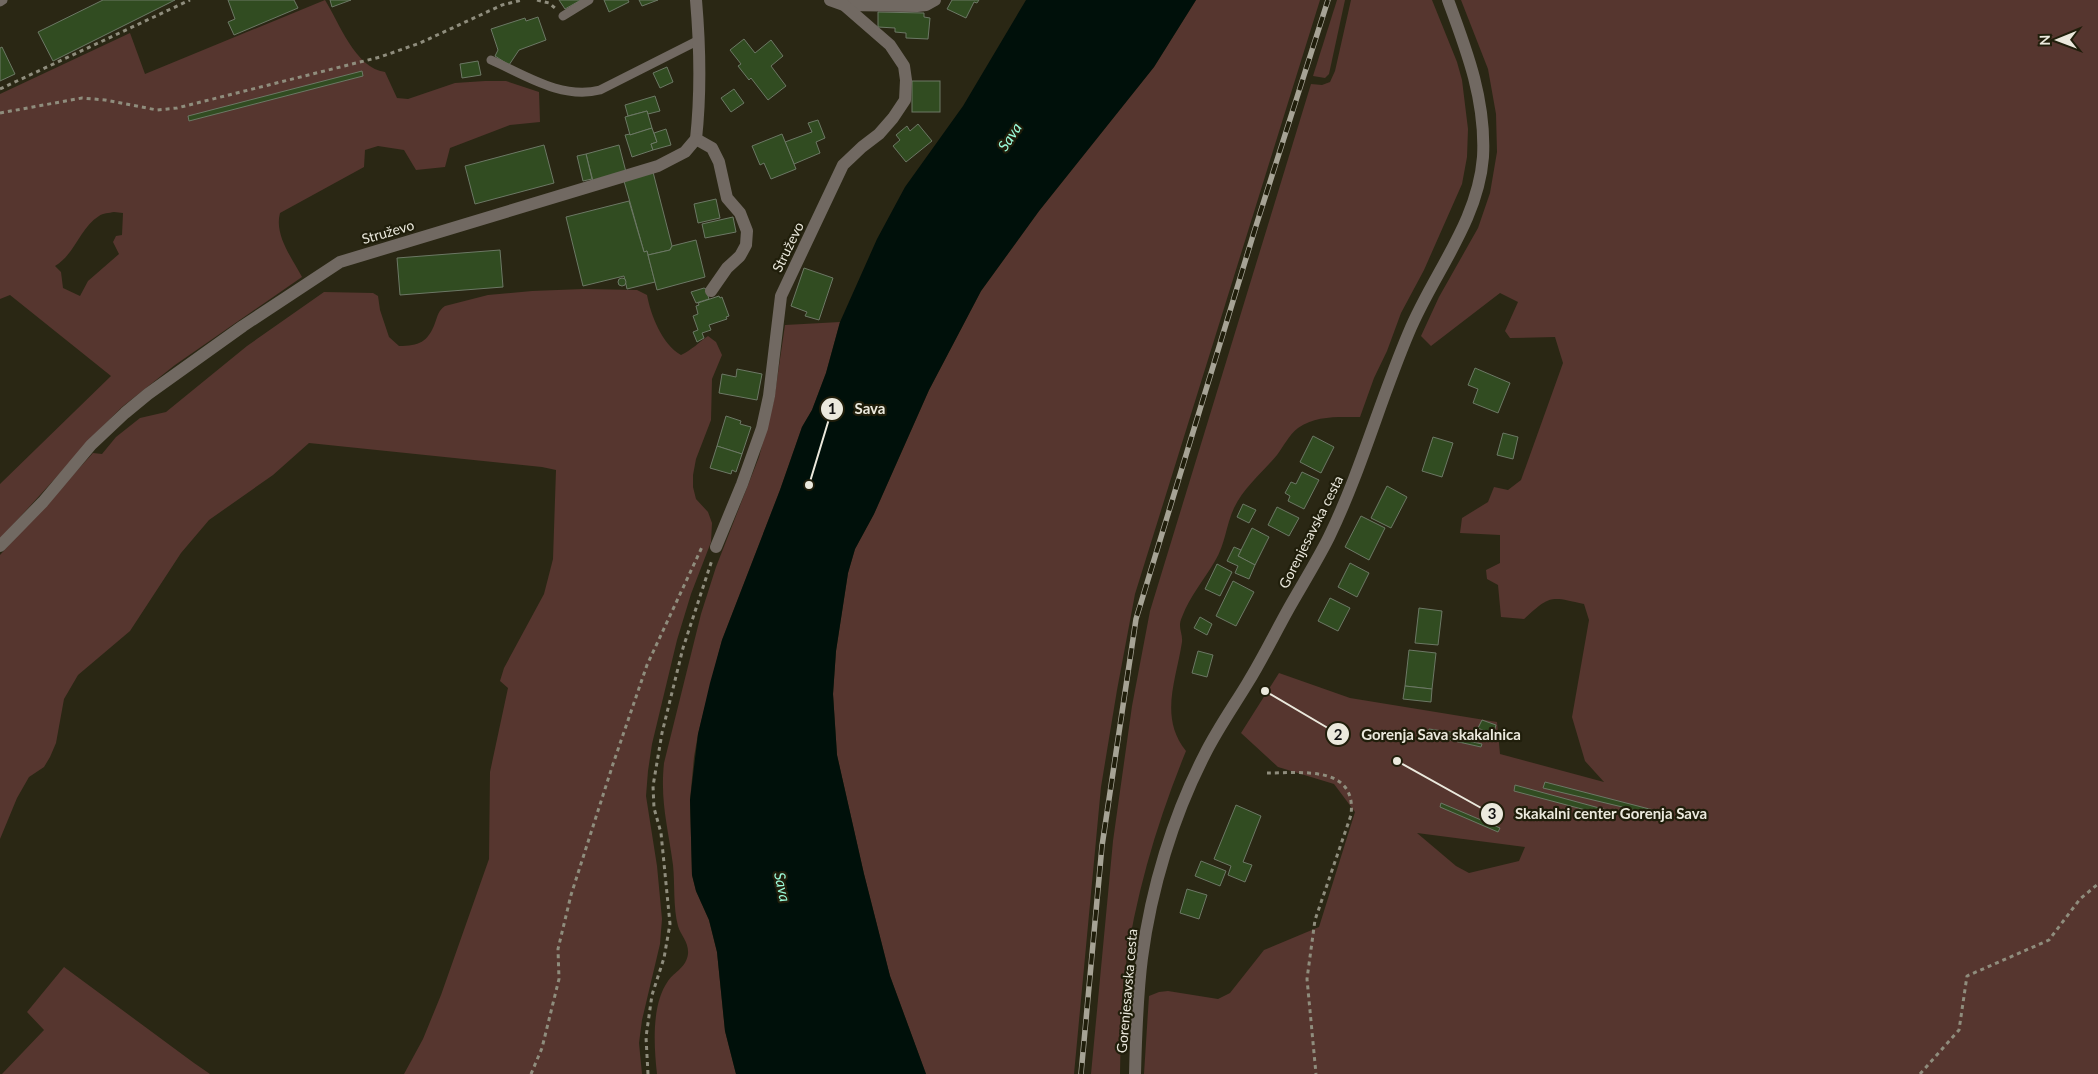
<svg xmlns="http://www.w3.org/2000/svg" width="2098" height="1074" font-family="Lato,sans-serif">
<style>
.green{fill:#56362f;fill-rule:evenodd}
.water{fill:#00100a}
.building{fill:#314c21;stroke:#6c7865}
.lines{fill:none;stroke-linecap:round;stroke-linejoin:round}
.path{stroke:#8f8d7d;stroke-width:3;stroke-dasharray:4 4;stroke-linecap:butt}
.service{stroke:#716962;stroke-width:9}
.minor{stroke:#716962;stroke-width:12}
.tertiary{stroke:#716962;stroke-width:12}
.rail-casing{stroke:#a6a395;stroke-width:5.5}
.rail{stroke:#201e0b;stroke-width:4;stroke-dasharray:11;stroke-linecap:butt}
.labels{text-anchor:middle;stroke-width:4.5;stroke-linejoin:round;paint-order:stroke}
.street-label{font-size:14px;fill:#ebe9dd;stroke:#201e0b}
.water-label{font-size:15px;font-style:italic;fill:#9bfbd9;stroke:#201e0b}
.leader{fill:none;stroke:#ebe9dd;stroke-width:2}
.callout-dot{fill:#ebe9dd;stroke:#201e0b;stroke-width:2}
.mark-label{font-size:15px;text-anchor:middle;font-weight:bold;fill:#111}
.callout-label{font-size:15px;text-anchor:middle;font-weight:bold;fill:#ebe9dd;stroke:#201e0b;stroke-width:4.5;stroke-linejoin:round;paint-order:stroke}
</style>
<rect width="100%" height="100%" fill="#2a2714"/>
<!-- green -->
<g class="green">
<path d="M325 0C339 22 355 68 385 72L397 98 408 99 455 83 485 81H506L539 92 540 122 510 125 450 148 445 167 416 170 404 150 378 146 365 150 364 167 280 213C274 235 292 258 302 277L175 365 122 407 101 428 0 539V484L111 376 10 295 0 299V94L130 33 145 74ZM114 212 123 213 122 235 116 236 113 242 119 254 88 281 80 296 63 288 61 272 55 266C75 254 80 228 99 216 103 213 109 213 114 212Z"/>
<polygon points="1196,0 1320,0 1135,594 1117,690 1101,787 1074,1074 926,1074 890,976 864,874 837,755 833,694 836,651 848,573 855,549 874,514 929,390 981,291 1039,211 1154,67"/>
<polygon points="1337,0 1345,0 1329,74 1325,78 1313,76"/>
<path d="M1351 0H1432L1457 62 1462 80 1468 129 1467 157 1462 184 1424 270 1401 313 1387 351 1374 378 1360 417C1339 417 1316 415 1298 428 1288 436 1284 446 1277 455 1263 472 1244 487 1234 508 1226 525 1225 545 1215 561 1204 580 1190 596 1182 617 1177 628 1183 632 1182 642 1176 681 1159 717 1186 751 1157 822 1135 896 1125 971 1120 1005 1121 1040 1120 1074H1091L1113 841 1132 706 1150 611 1311 84 1322 85 1330 82 1335 71Z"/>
<path d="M1461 0H2098V1074H1144L1149 996 1159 992 1168 991 1218 999 1230 993 1264 950 1319 927 1355 812 1334 784 1278 767 1241 733 1279 673 1350 698 1497 722 1500 754 1604 782 1585 761 1572 717 1589 620 1584 604C1550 596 1550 595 1524 619L1501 617 1498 585 1487 579 1486 570 1500 563V535L1460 533 1462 518 1488 502 1494 487 1508 490 1521 480 1563 363 1555 337 1510 338 1505 331 1518 302 1500 293 1431 346 1421 336 1439 297 1478 228 1490 193 1497 152 1496 114 1488 69ZM1417 833 1525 847 1519 861 1469 873 1456 866Z"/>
<path d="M583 289 637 290 647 295C651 316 662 344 681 355 692 350 699 342 708 336L716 342 722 355 712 379 711 420 696 459 693 475V487L696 499 708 512 712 523 711 542 691 594 677 640 652 744 648 771 646 796 657 866 662 919 660 944 642 1020 639 1043 642 1074H404L423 1039 441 995 489 859 490 772 508 688 500 681 504 668 544 594 553 559 556 470 542 467 309 443 273 475 209 520 181 553 130 631 78 675 64 699 56 743 50 757 44 767 29 777 17 798 0 839V555L93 453 102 454 116 437 140 418 166 412 247 346 324 292 373 293 378 296 380 310 389 337 399 346C419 346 428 342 435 323 438 315 438 311 445 306L488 295 532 291Z"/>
<path d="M840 322 826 373 812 410 802 427 780 490 722 640 698 734 694 757 690 800 692 875 696 891 709 920 717 952 725 1031 736 1074H657C654 1047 651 1005 668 981 675 971 686 968 688 954 689 942 681 936 678 926 673 907 675 884 673 865 668 827 660 802 664 763L701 614 716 567 759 457 774 400 785 325Z"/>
<polygon points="64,967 194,1063 210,1074 2,1074 44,1030 27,1012"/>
</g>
<!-- water -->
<polygon class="water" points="1026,0 1196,0 1154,67 1039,211 981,291 929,390 874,514 855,549 848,573 836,651 833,694 837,755 864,874 890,976 926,1074 736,1074 725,1031 717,952 709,920 696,891 692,875 690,800 698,734 710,683 722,640 780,490 802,427 812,410 826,373 840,322 877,239 905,187 963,106"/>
<!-- building -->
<g class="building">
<polygon points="103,0 175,0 53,61 38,32"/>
<polygon points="228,0 294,0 298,8 234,35 228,22 235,19"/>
<polygon points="330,0 351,0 332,7"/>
<polygon points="559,0 581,0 565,9"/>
<polygon points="604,0 628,0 629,2 609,12"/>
<polygon points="639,0 658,0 642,6"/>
<polygon points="952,0 979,0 977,3 974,2 966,18 947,9"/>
<polygon points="878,12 924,13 924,17 930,18 928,39 906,38 906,33 895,32 895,28 878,27"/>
<polygon points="538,17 546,40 519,50 509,65 495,56 498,50 491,29 525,18 526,21"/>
<polygon points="744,39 755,53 771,40 783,56 771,66 786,86 768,100 751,78 749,80 738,66 741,64 730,50"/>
<polygon points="2,47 15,74 0,81 0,48"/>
<polygon points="478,61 481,75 462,78 460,64"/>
<polygon points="667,67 673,82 660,88 653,73"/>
<polygon points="362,71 363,76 189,121 188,116"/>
<rect x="912" y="81" width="28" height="31"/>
<polygon points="734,89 744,103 731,112 721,98"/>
<polygon points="655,96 660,111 648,114 647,111 628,116 625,105"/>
<polygon points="647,111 652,128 630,135 625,117"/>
<polygon points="818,120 825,138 816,142 820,153 794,164 785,142 812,132 808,123"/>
<polygon points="918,124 932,141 906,162 893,146 900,140 896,135 907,126 910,131"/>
<polygon points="652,128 657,142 651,144 653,150 632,157 625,135 630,134 630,135"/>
<polygon points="666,129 671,145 653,150 651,144 657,142 654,133"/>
<polygon points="782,134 796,169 771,179 764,163 760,165 752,146"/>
<polygon points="544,145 554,183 475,204 465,166"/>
<polygon points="619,145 626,172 593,181 586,154"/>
<polygon points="586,154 592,179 583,181 577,156"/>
<polygon points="653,172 672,246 670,250 648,255 647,251 644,252 624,181"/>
<polygon points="716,199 720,218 698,223 694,204"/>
<polygon points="629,201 644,252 647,251 648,255 655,282 627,289 624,276 583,286 566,217"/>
<polygon points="733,217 736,232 705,238 702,224"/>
<polygon points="696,240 705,277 657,290 648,255 670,250 672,246"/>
<polygon points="500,250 503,287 400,295 397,258"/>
<polygon points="804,268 833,278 819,320 805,316 807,312 791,306"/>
<circle cx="622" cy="282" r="4"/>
<polygon points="704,288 706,289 709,299 696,303 691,292"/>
<polygon points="719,296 720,298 722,297 729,316 726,317 727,319 709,325 711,330 702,333 704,338 697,342 693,332 698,330 693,316 698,314 696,306 699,305 698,303"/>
<polygon points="1475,368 1510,383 1498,413 1473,403 1478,389 1468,385"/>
<polygon points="737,369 762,374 757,400 719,393 722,374 736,377"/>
<polygon points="726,416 741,421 740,424 751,427 742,454 717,446"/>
<polygon points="1503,433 1518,437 1513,459 1497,455"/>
<polygon points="1313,436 1334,447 1321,473 1300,462"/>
<polygon points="1433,437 1453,443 1442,477 1422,471"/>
<polygon points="717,446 742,454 736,472 732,470 731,474 710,468"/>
<polygon points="1302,472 1319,480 1304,509 1288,501 1290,496 1285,493 1291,482 1296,484"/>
<polygon points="1387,486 1407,497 1391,528 1371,518"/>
<polygon points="1243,504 1256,510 1249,523 1237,517"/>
<polygon points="1277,507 1299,518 1289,536 1268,525"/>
<polygon points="1361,516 1385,528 1369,560 1345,547"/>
<polygon points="1252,528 1269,537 1255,565 1238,556"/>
<polygon points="1234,547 1241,550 1238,556 1255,565 1249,579 1235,573 1238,566 1227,561"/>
<polygon points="1350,563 1369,573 1357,597 1338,587"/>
<polygon points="1217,564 1232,572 1220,596 1205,589"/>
<polygon points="1233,581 1254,592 1236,626 1216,616"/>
<polygon points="1330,598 1350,608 1338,631 1318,621"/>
<polygon points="1419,608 1442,611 1438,645 1415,643"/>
<polygon points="1200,617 1212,624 1207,635 1194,628"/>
<polygon points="1409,650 1436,653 1432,689 1405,686"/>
<polygon points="1198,651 1213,655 1207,677 1192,673"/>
<polygon points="1405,686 1432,689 1431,702 1403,699"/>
<polygon points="1482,720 1496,725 1493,735 1478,728"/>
<polygon points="1429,729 1457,733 1457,735 1429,731"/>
<polygon points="1432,733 1482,744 1481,747 1432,736"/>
<polygon points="1545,782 1661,812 1660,816 1543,788"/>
<polygon points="1515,785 1614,812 1612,817 1514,791"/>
<polygon points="1441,803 1500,828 1498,832 1440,807"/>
<polygon points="1236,805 1261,816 1243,862 1252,865 1245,882 1228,875 1231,866 1214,859"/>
<polygon points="1201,861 1226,871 1220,886 1195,876"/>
<polygon points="1187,889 1207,895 1199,919 1180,913"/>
</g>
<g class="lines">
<!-- path -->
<g class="path">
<polyline points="537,0 549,3 556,9"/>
<polyline points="0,89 190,0"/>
<polyline points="0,113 82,98 105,100 157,110 177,108 380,57 420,43 502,5 522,0"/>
<path d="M1267 773C1302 773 1357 765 1351 815L1315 920 1307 979 1316 1074"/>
<polyline points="531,1074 542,1048 559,979 558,949 571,895 613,764 647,665 702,547"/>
<polyline points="648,1074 646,1037 652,995 664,958 670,924 661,833 654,808 653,786 662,733 683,648 712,560"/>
<polyline points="1920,1074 1959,1030 1967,976 2049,940 2080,899 2098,884"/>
</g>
<!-- service -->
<g class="service">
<polyline points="0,2 3,0"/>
<polyline points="563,16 589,0"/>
<path d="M491 60C525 75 562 100 600 90L699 40"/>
</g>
<!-- minor -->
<g class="minor">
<path d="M696 0C700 46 701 93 696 139L712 148 719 162 727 198 740 213 747 231 746 245 740 256 727 268 711 291"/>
<polyline points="844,5 917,6 926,5 935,0"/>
<polyline points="0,546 43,502 91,445 125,413 148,394 243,326 340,262 658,166 685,152 696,139"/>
<polyline points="716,547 742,484 762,428 769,396 781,296 843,165 862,147 879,134 893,118 905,100 906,80 904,66 890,45 844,5 830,0"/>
</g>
<!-- tertiary -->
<path class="tertiary" d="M1135 1074C1136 1035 1137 997 1142 958 1151 889 1173 816 1205 754 1217 730 1233 707 1247 684 1262 660 1275 633 1289 608 1302 585 1317 561 1329 537 1361 471 1380 400 1409 332 1433 274 1478 222 1483 157 1486 101 1467 51 1448 0"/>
<defs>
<polyline id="rail" points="1081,1074 1102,846 1136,619 1255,229 1328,0"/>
</defs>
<!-- rail casing -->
<use href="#rail" class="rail-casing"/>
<!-- rail -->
<use href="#rail" class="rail"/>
</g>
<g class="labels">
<!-- street labels -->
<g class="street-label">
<text transform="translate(388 232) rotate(-16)" y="5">Struževo</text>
<text transform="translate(788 247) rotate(-64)" y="5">Struževo</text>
<text transform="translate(1311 532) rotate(-63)" y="5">Gorenjesavska cesta</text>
<text transform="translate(1127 991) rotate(-85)" y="5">Gorenjesavska cesta</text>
</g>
<!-- water labels -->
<g class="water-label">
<text transform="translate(1010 137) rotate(-57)" y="5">Sava</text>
<text transform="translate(782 887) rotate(78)" y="5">Sava</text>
</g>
</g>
<!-- callouts -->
<path class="leader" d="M809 485L832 409M1265 691L1338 734M1397 761L1492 814"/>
<g class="callout-dot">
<circle cx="809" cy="485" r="5"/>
<circle cx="1265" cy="691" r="5"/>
<circle cx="1397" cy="761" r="5"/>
<circle cx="832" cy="409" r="12"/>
<circle cx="1338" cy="734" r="12"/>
<circle cx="1492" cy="814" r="12"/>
</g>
<g class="mark-label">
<text x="832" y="414">1</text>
<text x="1338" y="740">2</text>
<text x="1492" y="819">3</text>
</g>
<g class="callout-label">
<text x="870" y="414">Sava</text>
<text x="1441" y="740">Gorenja Sava skakalnica</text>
<text x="1611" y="819">Skakalni center Gorenja Sava</text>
</g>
<!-- north arrow -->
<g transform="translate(2058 40) rotate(269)" stroke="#201e0b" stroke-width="4" paint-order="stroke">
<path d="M0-4L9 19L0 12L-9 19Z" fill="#ebe9dd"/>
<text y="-8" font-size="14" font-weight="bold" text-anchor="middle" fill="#ebe9dd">N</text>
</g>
</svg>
